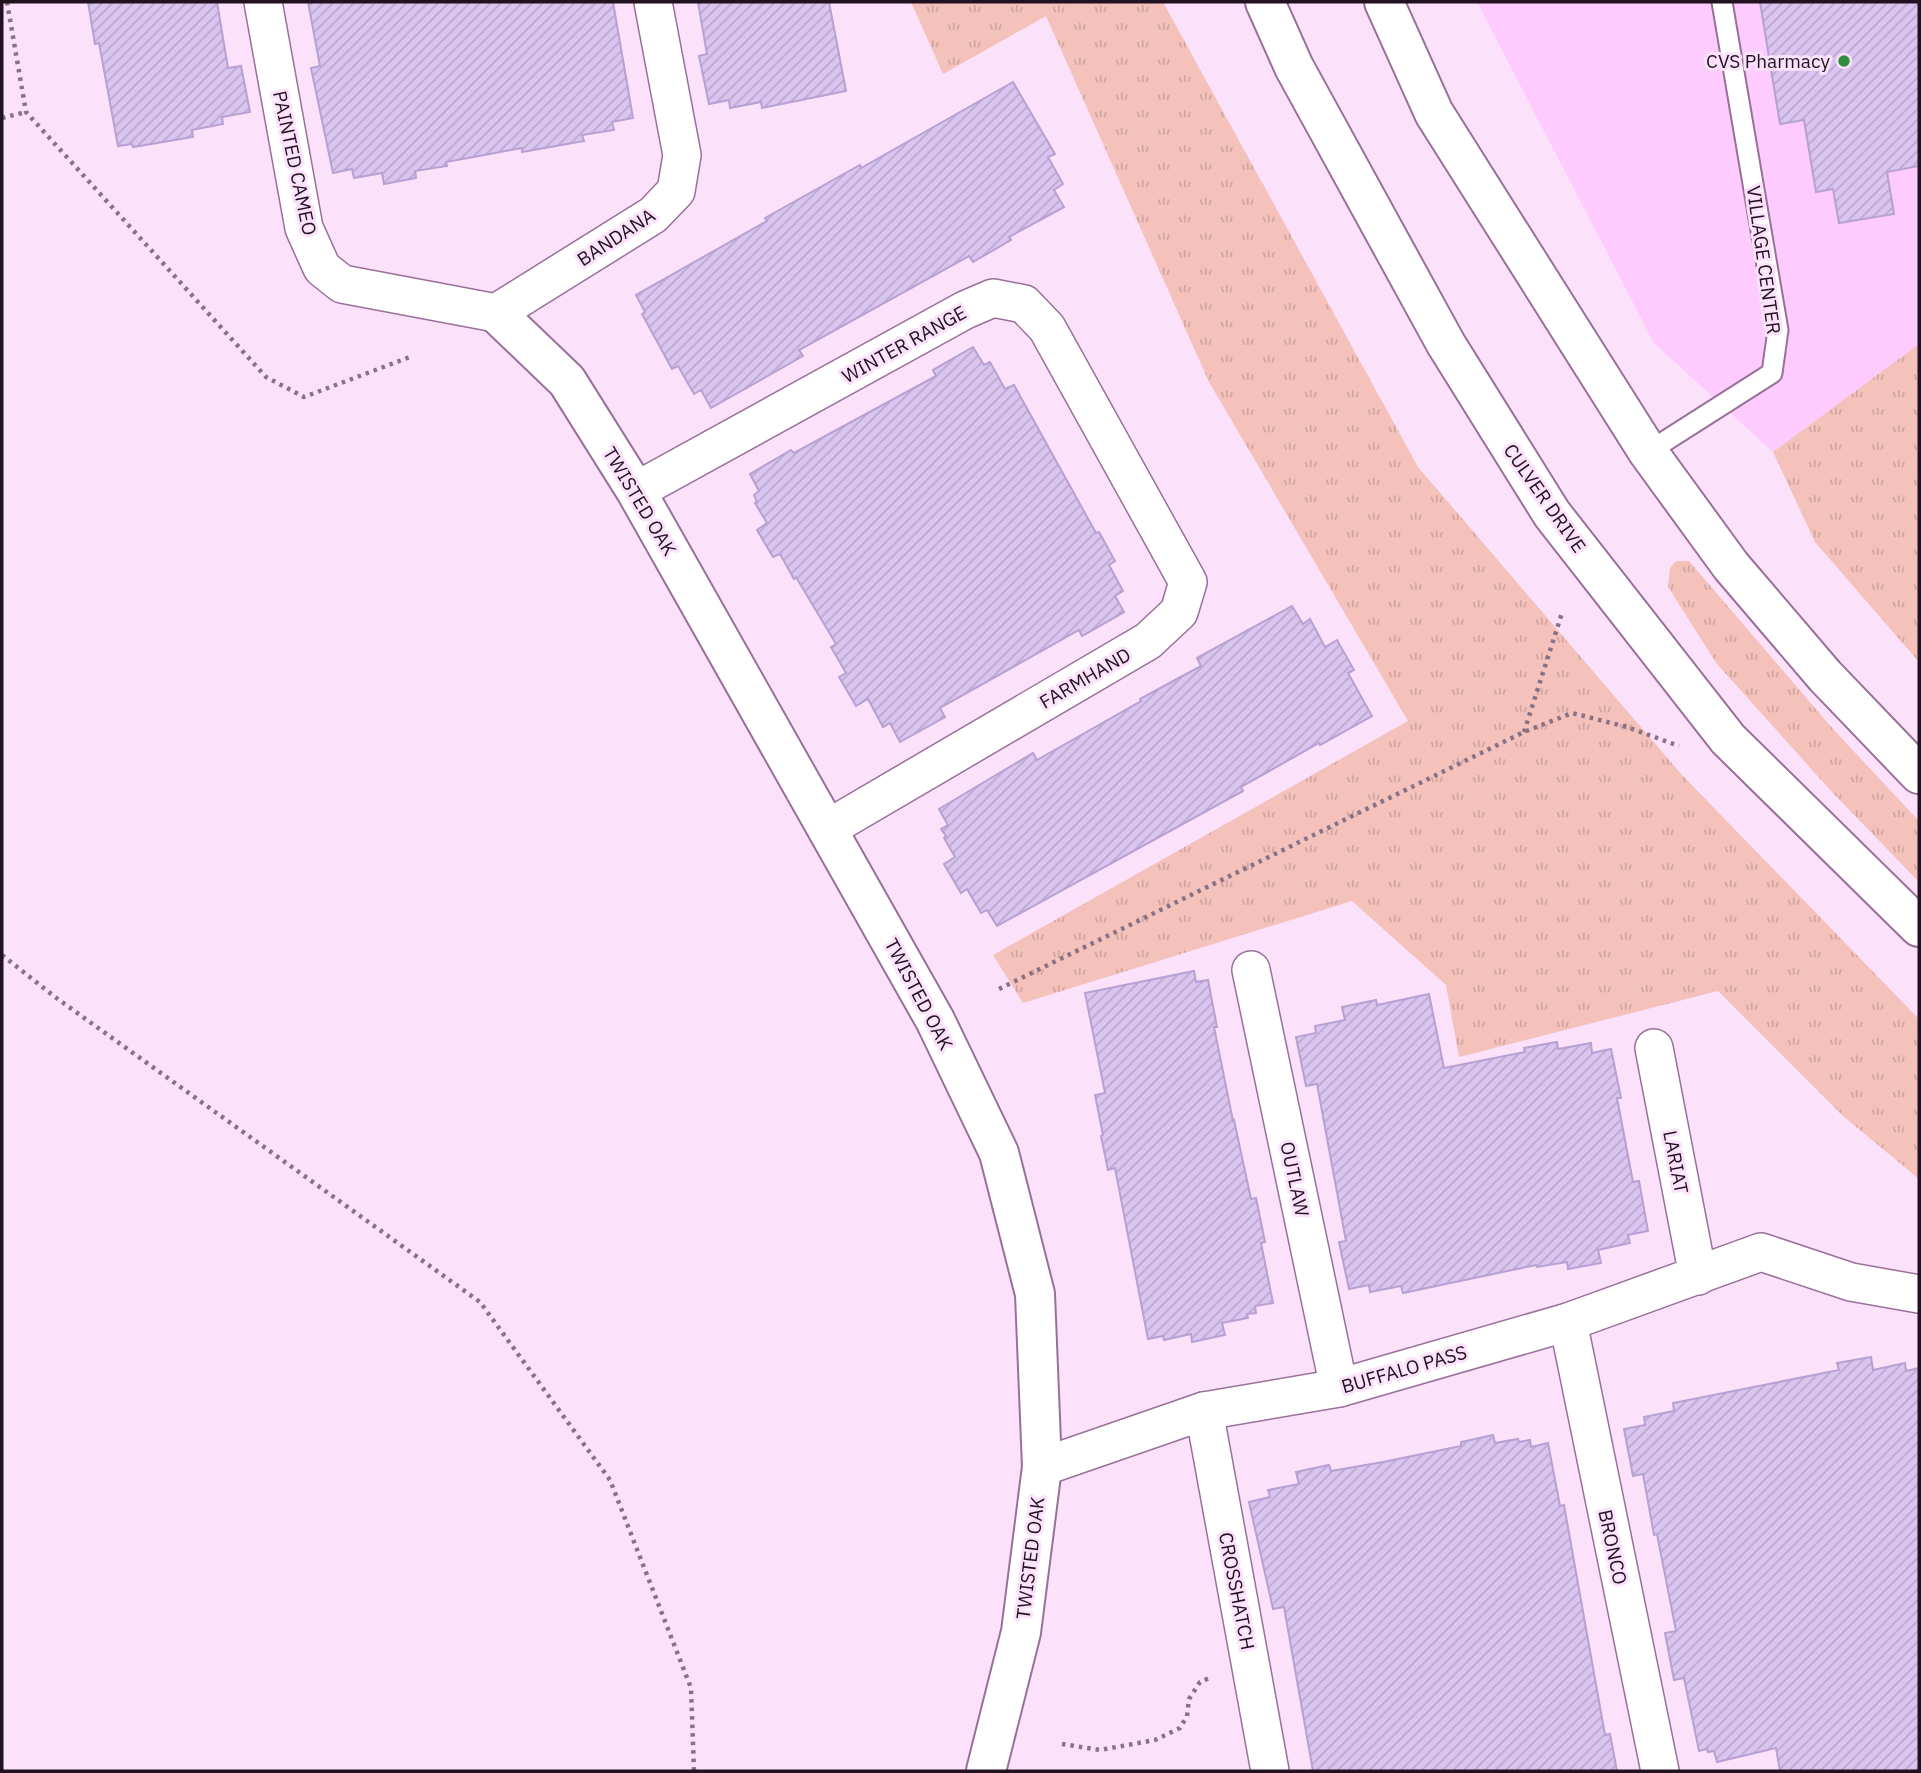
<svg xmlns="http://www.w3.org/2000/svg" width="1921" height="1773" font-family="'IBM Plex Sans',sans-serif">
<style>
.built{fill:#fdcbfd}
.grass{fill:url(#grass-tufts)}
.building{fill:url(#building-hatch);stroke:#b8a0d3;stroke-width:2}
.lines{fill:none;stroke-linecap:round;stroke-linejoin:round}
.service-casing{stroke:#997099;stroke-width:23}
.minor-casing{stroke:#997099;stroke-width:40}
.tertiary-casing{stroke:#997099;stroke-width:42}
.secondary-casing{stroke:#997099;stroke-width:42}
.path{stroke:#877286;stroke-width:4.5;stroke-dasharray:3.5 5;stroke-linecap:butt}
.service{stroke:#fff;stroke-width:19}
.minor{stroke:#fff;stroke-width:37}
.tertiary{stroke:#fff;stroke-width:38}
.secondary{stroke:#fff;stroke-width:38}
.poi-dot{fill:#318e40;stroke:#fce1fb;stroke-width:2.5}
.labels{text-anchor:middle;stroke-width:6;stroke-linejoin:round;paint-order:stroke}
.poi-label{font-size:19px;fill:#211121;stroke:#fce1fb;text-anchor:end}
.street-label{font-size:19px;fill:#211121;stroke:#fce1fb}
</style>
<defs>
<pattern id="grass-tufts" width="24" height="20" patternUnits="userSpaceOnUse" patternTransform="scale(1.75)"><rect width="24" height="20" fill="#f4c1bb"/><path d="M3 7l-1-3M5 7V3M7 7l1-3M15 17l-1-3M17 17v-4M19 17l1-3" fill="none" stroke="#d1a5a0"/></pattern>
<pattern id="building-hatch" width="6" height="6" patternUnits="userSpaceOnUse" patternTransform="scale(1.75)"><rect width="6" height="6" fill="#d9c5ef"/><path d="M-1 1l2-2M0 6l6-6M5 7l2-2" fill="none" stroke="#baa8cd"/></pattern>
</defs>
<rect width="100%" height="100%" fill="#fce1fb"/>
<!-- built -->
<polygon class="built" points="1477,2 1919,2 1919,344 1773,452 1654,343"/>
<!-- grass -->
<g class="grass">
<polygon points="911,2 1163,2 1418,467 1682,775 1919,1019 1919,1179 1843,1116 1718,991 1459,1057 1446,985 1352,901 1023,1003 993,955 1408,721 1209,382 1046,16 943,74"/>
<polygon points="1919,344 1919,662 1815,542 1773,452"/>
<polygon points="1676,561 1689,561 1833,729 1919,821 1919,882 1832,792 1717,664 1668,587 1670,568"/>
</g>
<!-- building -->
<g class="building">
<polygon points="88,2 217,2 228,68 241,66 250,112 222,117 223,124 192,130 193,137 133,147 132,144 118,146 99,43 95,44"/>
<polygon points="308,2 613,2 633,118 612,122 614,130 582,135 584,141 522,152 522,148 446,162 447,166 415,171 416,178 384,184 382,173 354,178 352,169 333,173 311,68 320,66"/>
<polygon points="698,2 829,2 846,91 762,108 761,102 730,108 729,100 709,104 699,56 707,54"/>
<polygon points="1760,2 1919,2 1919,166 1887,172 1894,214 1839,223 1833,189 1816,192 1804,120 1780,124"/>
<polygon points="1013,82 1055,154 1048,157 1063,184 1054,190 1064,207 1009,237 1011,240 973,262 969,256 799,350 803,356 711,408 701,390 694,394 678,366 672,369 642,314 645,312 636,295 767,221 765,218 860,165 861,168"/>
<polygon points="973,347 984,365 990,362 1005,389 1014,385 1096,533 1099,532 1115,561 1109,565 1123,591 1115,596 1124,612 1082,636 1079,630 940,708 945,717 900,742 890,723 883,727 868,699 856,706 839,677 846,673 831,647 836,644 796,577 794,579 780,554 773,557 757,530 767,523 755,503 757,502 754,495 759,491 750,474 791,450 794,453 936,376 933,370"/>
<polygon points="1292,606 1303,624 1310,619 1325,647 1337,640 1354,670 1348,673 1372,716 1320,745 1319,743 1241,787 1243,791 997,926 987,910 981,913 967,889 961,893 944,864 955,857 944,838 946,836 941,829 948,825 939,809 1033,753 1037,760 1141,701 1140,699 1201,666 1197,658"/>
<polygon points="1194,971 1196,982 1208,980 1217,1027 1214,1027 1233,1121 1234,1120 1251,1199 1256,1198 1265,1242 1261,1243 1273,1303 1255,1306 1256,1313 1247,1314 1248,1318 1222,1323 1225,1335 1192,1342 1191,1334 1164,1340 1163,1336 1148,1339 1115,1168 1108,1170 1101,1136 1103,1135 1095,1095 1105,1093 1085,993"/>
<polygon points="1429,994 1444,1068 1525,1052 1524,1048 1557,1042 1558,1049 1591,1043 1592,1053 1611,1049 1621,1098 1617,1098 1633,1182 1639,1181 1648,1231 1628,1235 1630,1243 1598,1250 1601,1263 1568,1269 1567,1262 1537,1267 1536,1265 1403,1293 1401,1286 1370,1292 1369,1285 1349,1289 1339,1242 1346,1241 1317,1084 1306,1086 1296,1037 1316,1033 1315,1026 1345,1020 1342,1007 1376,1000 1377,1005"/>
<polygon points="1871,1357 1873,1370 1905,1363 1906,1371 1919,1368 1919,1771 1780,1771 1776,1748 1717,1762 1714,1751 1708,1752 1707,1749 1699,1751 1684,1678 1674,1680 1665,1633 1676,1631 1657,1534 1654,1535 1643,1474 1633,1476 1624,1429 1645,1425 1644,1417 1674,1411 1673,1403 1839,1370 1837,1363"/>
<polygon points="1493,1435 1495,1443 1518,1439 1519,1442 1530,1440 1531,1447 1548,1443 1560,1506 1564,1505 1605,1735 1610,1734 1617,1771 1313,1771 1284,1607 1273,1609 1249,1502 1270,1497 1268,1490 1299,1484 1296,1472 1329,1465 1331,1471 1383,1462 1461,1446 1461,1442"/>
</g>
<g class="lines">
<defs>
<polyline id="service" points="1648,452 1772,373 1778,330 1722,2"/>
<g id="minor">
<polyline points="263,2 304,228 322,268 342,284 496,313 653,215 676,191 682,155 653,2"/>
<polyline points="636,491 965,310 993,298 1024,304 1047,328 1188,582 1179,612 1148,641 827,829"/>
<polyline points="1251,970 1339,1388"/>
<polyline points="1654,1048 1698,1276"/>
<polyline points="1568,1322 1660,1771"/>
<polyline points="1204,1411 1270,1771"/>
<polyline points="1042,1467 1204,1411 1339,1388 1568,1322 1761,1252 1851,1282 1919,1294"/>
</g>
<polyline id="tertiary" points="496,313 567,381 636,491 935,1020 999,1153 1035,1294 1042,1467 1021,1632 986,1771"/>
<g id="secondary">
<polyline points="1265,2 1294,67 1446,344 1552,514 1728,739 1919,927"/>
<polyline points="1384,2 1434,113 1648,452 1731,566 1825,676 1919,774"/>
</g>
</defs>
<!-- service casing -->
<use href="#service" class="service-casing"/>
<!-- minor casing -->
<use href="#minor" class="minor-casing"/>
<!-- tertiary casing -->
<use href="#tertiary" class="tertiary-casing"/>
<!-- secondary casing -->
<use href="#secondary" class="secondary-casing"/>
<!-- path -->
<g class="path">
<polyline points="7,2 26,112 266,377 304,397 410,357"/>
<polyline points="2,118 26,112"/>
<polyline points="1524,732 1562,613"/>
<polyline points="2,955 55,997 480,1302 610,1480 691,1688 694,1771"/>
<polyline points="999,989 1524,732 1572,713 1627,727 1679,746"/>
<polyline points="1062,1744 1100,1750 1155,1740 1180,1728 1187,1716 1189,1699 1200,1682 1212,1677"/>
</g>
<!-- service -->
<use href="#service" class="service"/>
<!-- minor -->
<use href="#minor" class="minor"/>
<!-- tertiary -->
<use href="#tertiary" class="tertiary"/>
<!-- secondary -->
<use href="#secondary" class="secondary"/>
</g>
<!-- markers -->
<circle class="poi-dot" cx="1844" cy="61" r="7"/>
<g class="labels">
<!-- poi labels -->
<g class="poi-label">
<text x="1830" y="68">CVS Pharmacy</text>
</g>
<!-- street labels -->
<g class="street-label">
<text transform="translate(295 163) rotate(78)" y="7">PAINTED CAMEO</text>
<text transform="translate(616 237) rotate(-33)" y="7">BANDANA</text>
<text transform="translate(1764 260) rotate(82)" y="7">VILLAGE CENTER</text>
<text transform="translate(904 344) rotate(-29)" y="7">WINTER RANGE</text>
<text transform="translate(1545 498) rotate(55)" y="7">CULVER DRIVE</text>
<text transform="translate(640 501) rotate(59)" y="7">TWISTED OAK</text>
<text transform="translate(1085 678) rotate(-30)" y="7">FARMHAND</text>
<text transform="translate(919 994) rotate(62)" y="7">TWISTED OAK</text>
<text transform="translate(1676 1162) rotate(79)" y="7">LARIAT</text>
<text transform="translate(1295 1179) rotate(78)" y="7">OUTLAW</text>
<text transform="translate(1404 1369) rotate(-16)" y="7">BUFFALO PASS</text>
<text transform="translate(1613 1547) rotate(78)" y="7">BRONCO</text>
<text transform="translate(1030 1558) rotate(-83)" y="7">TWISTED OAK</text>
<text transform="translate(1237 1591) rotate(79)" y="7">CROSSHATCH</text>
</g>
</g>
<!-- border -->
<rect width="1921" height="1773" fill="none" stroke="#211121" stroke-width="7"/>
</svg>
